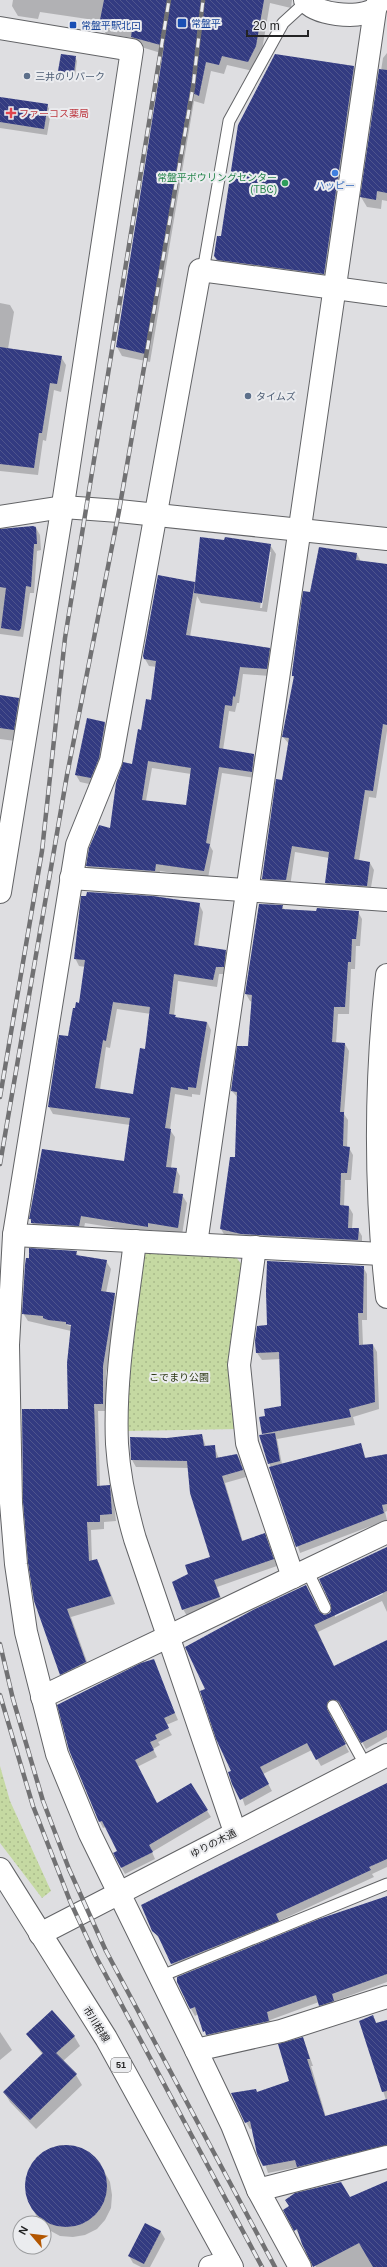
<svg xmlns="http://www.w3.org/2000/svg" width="387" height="2267" font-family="Arial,'Noto Sans JP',sans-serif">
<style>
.park{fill:url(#park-dots)}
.shadow{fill:#0003;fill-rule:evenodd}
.building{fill:url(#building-back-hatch);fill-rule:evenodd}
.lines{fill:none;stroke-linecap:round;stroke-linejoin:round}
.service-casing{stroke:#626366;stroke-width:13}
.minor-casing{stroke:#626366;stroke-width:24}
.tertiary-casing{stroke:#626366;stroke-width:24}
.primary-casing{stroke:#626366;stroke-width:24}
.service{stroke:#fff;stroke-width:11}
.minor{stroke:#fff;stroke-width:22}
.tertiary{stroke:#fff;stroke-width:22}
.primary{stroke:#fff;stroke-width:22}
.rail-casing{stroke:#717173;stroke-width:4.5}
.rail{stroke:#ebecef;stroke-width:3;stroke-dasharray:9;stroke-linecap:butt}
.transit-dot{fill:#1a4fb4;stroke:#ebecef;stroke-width:1.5}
.service-dot{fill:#5c6f8a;stroke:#ebecef;stroke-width:1.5}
.health-dot{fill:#e0444e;stroke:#ebecef;stroke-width:1.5}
.shop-dot{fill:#3f7fe0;stroke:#ebecef;stroke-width:1.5}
.leisure-dot{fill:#2e9e5b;stroke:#ebecef;stroke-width:1.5}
.labels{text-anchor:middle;stroke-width:4;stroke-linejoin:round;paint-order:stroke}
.shield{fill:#ebecef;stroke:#5f5f61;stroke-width:1}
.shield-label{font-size:9px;font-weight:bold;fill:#232324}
.transit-label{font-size:10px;fill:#164399;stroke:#ebecef;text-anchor:start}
.service-label{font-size:10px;fill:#4e5e75;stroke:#ebecef;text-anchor:start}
.health-label{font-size:10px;fill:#be3a42;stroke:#ebecef;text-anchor:start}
.leisure-label{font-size:10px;fill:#27864d;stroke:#ebecef;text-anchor:end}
.shop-label{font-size:10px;fill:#366cbe;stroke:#ebecef}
.park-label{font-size:10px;fill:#2d3914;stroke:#ebecef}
.street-label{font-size:10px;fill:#232324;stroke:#ebecef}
</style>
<defs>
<pattern id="park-dots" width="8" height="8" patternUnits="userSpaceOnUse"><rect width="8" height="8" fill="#c5d9a2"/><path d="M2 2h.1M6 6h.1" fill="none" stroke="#a9ba8b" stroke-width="1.8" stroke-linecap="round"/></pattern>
<pattern id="building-back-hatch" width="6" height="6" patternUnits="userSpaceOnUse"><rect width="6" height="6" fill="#333b81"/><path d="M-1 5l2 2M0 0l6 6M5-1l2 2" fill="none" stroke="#4f558d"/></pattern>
</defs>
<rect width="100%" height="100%" fill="#dedee1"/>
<!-- park -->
<g class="park">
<polygon points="148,1251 235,1256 243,1266 237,1429 127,1431 125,1403 142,1258"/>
<polygon points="0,1766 10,1801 51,1891 42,1898 0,1843"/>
</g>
<!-- shadow -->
<g class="shadow">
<polygon points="13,0 292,0 291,8 270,3 261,56 253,71 227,65 224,74 211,71 204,104 194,101 150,362 122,356 117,347 164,54 138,46 133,38 106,34 101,24 101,21 40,12 38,19 18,16 12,6"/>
<polygon points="387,53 387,201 382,200 381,209 367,207 361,197 383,58"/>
<polygon points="75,57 77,61 75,76 61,74 59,71"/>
<polygon points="354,67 360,78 330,285 222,268 215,256 222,237"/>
<polygon points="0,98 47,105 51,112 47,135 0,128"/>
<polygon points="0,303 10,305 14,312 8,349 61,357 66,365 61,392 54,390 46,441 43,440 38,475 0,471"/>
<polygon points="36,528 40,535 41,550 37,551 34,593 30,593 23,637 0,634 0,529"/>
<path d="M270 545 276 554 267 612 201 603 197 596 190 637 269 648 273 655 270 676 243 674 239 703H237L235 712 229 711 223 750 254 755 258 762 255 778 222 773 210 846 213 851 208 878 160 871 159 878 91 872 87 866 111 829 133 765 152 701 157 667 149 666 145 659 194 583 196 586ZM269 552H271L262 608H260ZM152 768 191 774 187 806 146 801Z"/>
<polygon points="357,554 361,562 387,565 387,731 376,798 369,797 359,861 370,863 374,870 370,893 330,890 326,883 329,858 295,852 290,887 267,886 263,879 289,744 283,737 295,679 293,676 311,594"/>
<polygon points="0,696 18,699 22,705 15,741 0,739"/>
<polygon points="105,723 109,730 94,785 80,782 76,775"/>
<path d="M199 904 203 912 198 947 225 951 230 958 227 974H219L217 987 178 981 174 1016 176 1018 207 1022 211 1030 200 1095 192 1094V1097L175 1094 170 1130 175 1137 171 1168 176 1169 180 1176 178 1194 182 1195 187 1203 182 1235 152 1230V1234L85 1223 83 1233 36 1231 30 1219 125 1163 130 1125 53 1114 49 1107 76 1009 80 1004 85 967 79 966 75 958ZM117 1009 151 1014 145 1050 134 1095 100 1090 106 1047 110 1048Z"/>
<polygon points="260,905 282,906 285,911 358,912 362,919 360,946 356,946 355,969 351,969 349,1014 338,1014 336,1044 345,1044 349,1051 344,1114 348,1120 347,1148 349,1148 353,1155 351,1180 345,1180 344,1206 349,1207 353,1214 352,1229 358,1229 362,1236 362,1247 225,1236 221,1229 236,1158 238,1098 232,1091 248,1047 252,1002 250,1001 246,994"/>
<path d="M76 1252 79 1257 106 1261 111 1269 106 1293 114 1294 119 1301 106 1374 107 1411H98L100 1487H109L113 1494 116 1521 104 1522V1529L91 1530 92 1561 97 1560 101 1568 115 1604 71 1617 90 1670 65 1682 61 1674 71 1331 28 1321 23 1313ZM67 1323 75 1327 67 1325Z"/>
<polygon points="363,1267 367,1274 367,1320 362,1320 363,1345 373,1345 377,1352 379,1409 353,1417 355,1425 277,1439 282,1464 361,1444 366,1459 387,1455 387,1511 385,1512 387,1520 300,1553 260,1436 264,1436 266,1417 282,1407 281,1359 262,1360 257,1353 268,1326"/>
<polygon points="202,1435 206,1447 214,1446 219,1459 237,1455 241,1462 246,1477 225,1483 243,1542 264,1534 277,1566 217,1587 223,1604 187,1616 183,1609 180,1578 189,1575 211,1557 189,1468 136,1467 132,1460 131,1438 167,1439"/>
<path d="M387 1551V1612L382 1601 318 1632 334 1667 387 1641V1737L366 1749 344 1709 341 1707 334 1706 330 1710V1717L349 1752 321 1766 312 1750 263 1774 272 1791 245 1806 233 1771 319 1613 324 1616 329 1615ZM382 1592 383 1594 335 1617V1614Z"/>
<polygon points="153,1661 178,1720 166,1725 172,1735 158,1742 160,1745 153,1749 157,1757 137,1767 157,1805 191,1785 211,1817 152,1852 155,1859 125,1874 121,1867 118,1852 106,1827 103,1828 100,1822 70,1750"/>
<polygon points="387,1784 387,1867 372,1874 374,1877 279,1921 282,1928 176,1971 162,1942 153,1931"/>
<polygon points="387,1898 387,1982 335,2001 337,2008 324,2012 319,2002 270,2020 273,2028 208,2038 198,2014 195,2016 191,2009"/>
<polygon points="373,2016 377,2024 387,2021 387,2153 302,2174 298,2167 268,2173 253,2128 250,2129 246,2122 257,2093 290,2081 303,2038 313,2066 311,2066 326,2117 386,2100 360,2021"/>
<polygon points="0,2032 12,2050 0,2060"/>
<polygon points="27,2034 74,2036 80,2046 63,2061 76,2075 82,2085 36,2129 10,2102 4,2092 43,2055"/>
<polygon points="60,2145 74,2146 87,2151 98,2160 110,2182 112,2195 111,2208 105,2220 97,2229 85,2235 73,2237 60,2236 49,2230 44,2223 39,2221 27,2198 25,2184 28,2171 36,2158 47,2150"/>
<polygon points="387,2182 387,2267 316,2267 300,2236 284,2210 350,2198"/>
<polygon points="146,2224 161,2232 165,2239 150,2267 141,2267 133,2263 129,2256"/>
</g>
<!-- building -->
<g class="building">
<polygon points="104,0 264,0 256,46 248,62 222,56 219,65 206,62 199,96 190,92 145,354 116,347 164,46 131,37 132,30 99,25"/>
<polygon points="61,54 76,56 74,73 58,71"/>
<polygon points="275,54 354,66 324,274 217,260 214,256 217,236 221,236 238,125"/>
<polygon points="379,69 387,70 387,193 377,191 376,200 360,197"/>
<polygon points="0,97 48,104 44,129 0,122"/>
<polygon points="0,347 62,356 57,384 50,383 42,433 39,433 34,468 0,464"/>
<polygon points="33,526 36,527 37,544 34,544 31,587 26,586 21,628 19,631 1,628 6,588 0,587 0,529"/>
<polygon points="200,537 224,540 225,537 271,544 262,603 194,593"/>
<polygon points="319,547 357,553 356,560 387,564 387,725 383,724 373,791 365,790 354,859 370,862 367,886 325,883 329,852 292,846 286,880 262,879 276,779 282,780 289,738 282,737 294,676 292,676 292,673 303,591 310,592"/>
<path d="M158 575 195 582 186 635 270 648 267 669 240 667 235 697 233 696 232 706 225 705 219 748 254 754 252 772 219 767 206 843 210 844 204 871 156 864 155 871 86 866 89 848 99 825 110 828 116 783 123 762 132 764 138 729 141 730 146 699 151 700 156 661 144 659 143 656ZM148 761 191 768 186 805 142 800Z"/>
<polygon points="0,695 19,698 14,730 0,728"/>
<polygon points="87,718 105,722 99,758 91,778 75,775"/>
<path d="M87 892 153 896 200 903 194 945 226 950 224 967H216L213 980 174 974 169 1014 176 1015 175 1017 207 1022 196 1088 188 1087V1090L171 1087 165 1128 171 1129 166 1167 177 1168 173 1193 183 1194 178 1228 148 1223V1227L81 1216 79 1226 31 1223V1219H29L42 1149 124 1161 130 1118 48 1107 59 1035 68 1036 73 1008H75L76 1002 79 1003 85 960 74 959 81 896H86ZM113 1002 150 1007 145 1049 140 1048 133 1094 95 1088 103 1040 106 1041Z"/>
<polygon points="259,904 283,905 282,909 316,911 317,908 359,911 356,939 352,939 351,962 348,962 345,1007 334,1007 332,1042 345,1043 340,1112 344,1112 343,1146 350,1147 347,1173 341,1173 340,1205 349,1206 348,1228 359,1228 358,1240 241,1234 220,1229 230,1157 235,1157 237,1092 231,1091 237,1046 248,1046 252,995 245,994"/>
<polygon points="29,1248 77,1251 76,1255 107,1260 101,1291 115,1293 103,1366 103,1404 94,1404 97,1486 110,1485 112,1514 100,1515 100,1522 87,1522 89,1561 97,1559 111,1596 67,1609 86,1662 60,1675 34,1601 28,1563 23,1502 22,1409 68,1409 67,1363 71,1325 66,1324 66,1322 48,1320 43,1318 43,1316 22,1314 25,1265 26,1258 29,1258"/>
<polygon points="267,1261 364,1266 363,1313 358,1313 359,1345 373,1344 375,1402 349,1409 351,1417 262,1434 259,1417 265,1416 264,1409 281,1406 279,1352 256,1353 255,1341 257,1326 267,1325 266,1292"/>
<polygon points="275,1433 280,1461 268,1464 259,1435"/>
<polygon points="202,1434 204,1446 215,1445 216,1458 237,1454 243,1470 222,1476 242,1541 265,1533 274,1559 214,1580 220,1597 182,1610 172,1582 188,1574 185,1565 210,1557 190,1493 187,1461 131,1460 130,1437 167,1438"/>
<polygon points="361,1443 365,1458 387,1454 387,1504 382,1505 384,1513 296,1547 269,1467"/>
<polygon points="387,1547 387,1591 314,1625 334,1666 387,1640 387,1730 361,1743 339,1702 336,1700 330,1700 327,1703 327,1709 346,1744 316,1760 307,1743 260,1767 269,1784 240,1800 232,1784 228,1772 231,1771 216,1739 200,1691 205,1689 185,1647 253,1610 306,1585 319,1611 324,1615 328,1614 331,1612 331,1605 319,1579"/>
<polygon points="154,1659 175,1713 164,1718 169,1728 155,1735 157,1739 150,1742 154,1750 135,1760 157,1803 191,1783 208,1810 149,1845 153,1852 121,1868 113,1853 117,1851 102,1821 99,1822 69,1750 57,1705 141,1663"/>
<polygon points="387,1783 387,1859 369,1867 371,1870 276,1914 279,1921 171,1964 158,1936 152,1931 141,1905"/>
<polygon points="387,1896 387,1974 332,1994 334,2001 319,2006 316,1995 267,2012 269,2021 206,2035 205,2031 203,2032 195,2007 190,2009 177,1982 177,1977 319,1919"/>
<polygon points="52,2010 75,2036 56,2053 77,2074 30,2120 3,2092 43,2053 26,2034"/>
<polygon points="373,2015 376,2023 387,2020 387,2091 382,2092 359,2021"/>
<polygon points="303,2037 310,2059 307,2059 325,2116 387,2099 387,2145 297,2167 295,2160 263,2166 257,2154 250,2121 245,2123 231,2093 256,2089 257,2092 289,2081 278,2044"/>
<circle cx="66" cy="2186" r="41"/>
<polygon points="387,2181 387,2267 373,2267 359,2243 313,2267 302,2244 297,2229 294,2231 283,2210 289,2206 285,2200 295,2193 341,2182 350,2197"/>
<polygon points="145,2223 161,2231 144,2264 128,2256"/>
</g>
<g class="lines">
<defs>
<g id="service">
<polyline points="203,271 229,121 283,23 306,2"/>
<polyline points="307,1570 325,1608"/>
<polyline points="333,1706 366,1766"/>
<polyline points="159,1977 387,1884"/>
</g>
<g id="minor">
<path d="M305 0C315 15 357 19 373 10 376 8 378 3 380 0"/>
<polyline points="0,28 132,50 64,498 0,892"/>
<polyline points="71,878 387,900"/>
<polyline points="14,1235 382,1254"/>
<path d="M135 1241C127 1308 114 1376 117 1444 119 1476 126 1508 135 1539L235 1832"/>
<polyline points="196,1244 375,10"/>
<polyline points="255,1247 239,1365 247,1443 293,1577"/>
<polyline points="42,1697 387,1532"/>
<polyline points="196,2050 281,2031 387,1997"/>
<polyline points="258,2190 387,2157"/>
<polyline points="210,2267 229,2262"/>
<polyline points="300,2267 258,2190 232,2125 196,2050 90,1834 57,1754 26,1632 16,1564 11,1503 8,1345 14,1235 77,845 111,761 200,270 387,295"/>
</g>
<g id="tertiary">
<polyline points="0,517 63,507 119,511 387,539"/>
<path d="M387 975C375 1082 375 1191 387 1297"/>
<polyline points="40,1934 387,1755"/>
</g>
<polyline id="primary" points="0,1869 106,2038 232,2267"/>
</defs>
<!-- service casing -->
<use href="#service" class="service-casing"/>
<!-- minor casing -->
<use href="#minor" class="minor-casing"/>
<!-- tertiary casing -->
<use href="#tertiary" class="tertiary-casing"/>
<!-- primary casing -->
<use href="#primary" class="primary-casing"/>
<!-- service -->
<use href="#service" class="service"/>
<!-- minor -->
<use href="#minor" class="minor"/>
<!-- tertiary -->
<use href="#tertiary" class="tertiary"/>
<!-- primary -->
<use href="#primary" class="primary"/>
<defs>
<g id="rail">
<polyline points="0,1097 42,851 65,638 169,0"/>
<polyline points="0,1164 67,775 119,511 142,379 193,87 203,0"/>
<polyline points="0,1644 13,1699 43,1801 69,1869 106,1951 275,2267"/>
<polyline points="0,1695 33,1806 70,1901 95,1955 262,2267"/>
</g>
</defs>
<!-- rail casing -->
<use href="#rail" class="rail-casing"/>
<!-- rail -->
<use href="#rail" class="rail"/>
</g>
<!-- markers -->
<g class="transit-dot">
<rect x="177" y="18" width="10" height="10" rx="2"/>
<rect x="69" y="21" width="8" height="8" rx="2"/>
</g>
<g class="service-dot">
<circle cx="27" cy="76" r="4"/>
<circle cx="248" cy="396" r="4"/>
</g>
<path class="health-dot" d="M9 107h4v4h4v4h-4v4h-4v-4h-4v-4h4z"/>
<circle class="shop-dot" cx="335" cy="173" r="4"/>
<circle class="leisure-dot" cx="285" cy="183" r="4"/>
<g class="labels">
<!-- shield labels -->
<rect class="shield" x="111" y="2058" width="20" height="14" rx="3"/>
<g class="shield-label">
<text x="121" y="2068">51</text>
</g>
<!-- transit labels -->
<g class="transit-label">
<text x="191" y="27">常盤平</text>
<text x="81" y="29">常盤平駅北口</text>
</g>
<!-- service labels -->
<g class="service-label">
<text x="35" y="80">三井のリパーク</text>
<text x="256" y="400">タイムズ</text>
</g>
<!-- health labels -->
<g class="health-label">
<text x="19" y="117">ファーコス薬局</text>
</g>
<!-- leisure labels -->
<g class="leisure-label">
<text x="277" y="181">常盤平ボウリングセンター<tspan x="277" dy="12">(TBC)</tspan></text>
</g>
<!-- shop labels -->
<g class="shop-label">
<text x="335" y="189">ハッピー</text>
</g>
<!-- park labels -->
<g class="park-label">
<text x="179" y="1381">こでまり公園</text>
</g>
<!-- street labels -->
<g class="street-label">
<text transform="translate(213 1843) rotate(-27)" y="4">ゆりの木通</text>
<text transform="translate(97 2024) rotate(58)" y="4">市川柏線</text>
</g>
</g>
<!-- north arrow -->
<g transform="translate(32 2235) rotate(298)"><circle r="19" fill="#ebecef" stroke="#9b9c9e"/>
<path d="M0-3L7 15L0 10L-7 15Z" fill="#b35600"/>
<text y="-6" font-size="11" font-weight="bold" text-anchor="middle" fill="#232324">N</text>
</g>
<!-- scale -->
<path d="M247 30v6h61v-6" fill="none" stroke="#232324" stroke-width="2"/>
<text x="253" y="30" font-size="12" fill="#232324" stroke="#ebecef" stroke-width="3" paint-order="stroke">20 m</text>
</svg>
